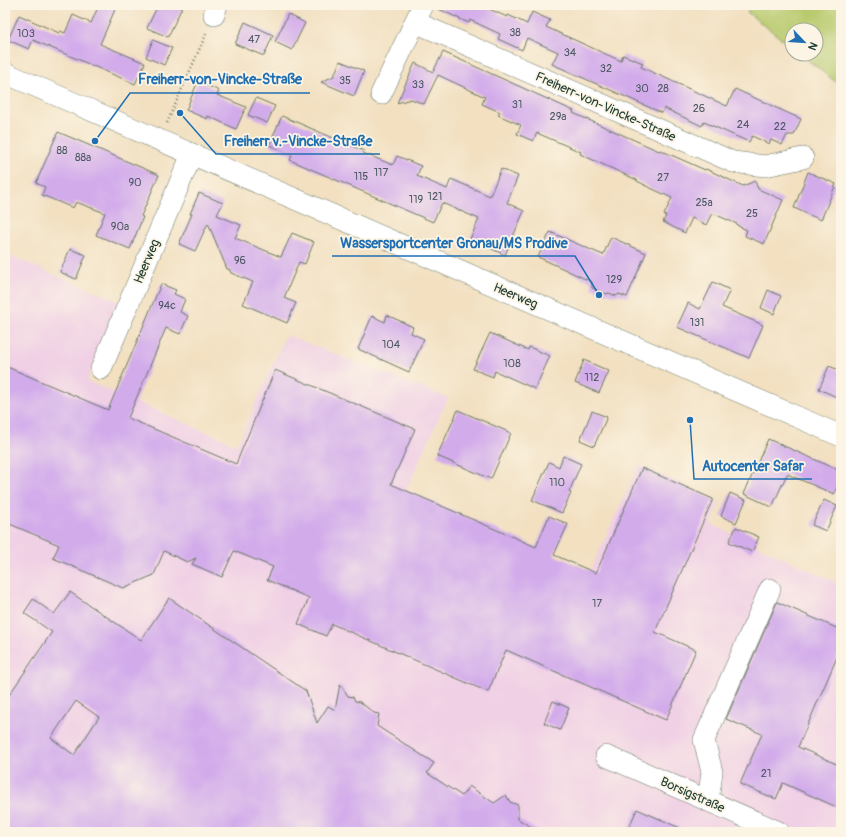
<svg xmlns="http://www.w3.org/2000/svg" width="846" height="837" font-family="Pangolin,sans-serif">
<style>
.built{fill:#f0d0e5}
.green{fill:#b8ca6d;stroke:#6c8450}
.building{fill:#d2abeb;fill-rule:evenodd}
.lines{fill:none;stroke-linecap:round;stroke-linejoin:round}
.minor-casing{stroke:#697665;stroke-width:22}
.path{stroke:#697665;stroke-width:2.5;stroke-dasharray:1 3;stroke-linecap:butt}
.minor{stroke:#fff;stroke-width:21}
.labels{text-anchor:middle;stroke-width:3.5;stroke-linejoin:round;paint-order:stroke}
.number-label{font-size:11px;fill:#4c5862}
.street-label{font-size:13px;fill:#1f3d34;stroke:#fcf5e5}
.leader{fill:none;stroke:#1f6fb2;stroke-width:1.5}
.callout-dot{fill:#1f6fb2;stroke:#fcf5e5;stroke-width:1.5}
.callout-label{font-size:14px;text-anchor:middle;font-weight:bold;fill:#1f6fb2;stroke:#fcf5e5;stroke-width:3.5;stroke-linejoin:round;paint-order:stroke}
</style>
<rect width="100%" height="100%" fill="#fcf5e5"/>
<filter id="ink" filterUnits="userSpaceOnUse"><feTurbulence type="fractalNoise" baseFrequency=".025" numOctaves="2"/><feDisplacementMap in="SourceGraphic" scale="8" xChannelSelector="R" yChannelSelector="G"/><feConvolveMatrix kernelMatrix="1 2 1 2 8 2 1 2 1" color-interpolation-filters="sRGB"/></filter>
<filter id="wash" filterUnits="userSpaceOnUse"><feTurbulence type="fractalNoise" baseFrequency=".012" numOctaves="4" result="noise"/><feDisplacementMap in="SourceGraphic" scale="16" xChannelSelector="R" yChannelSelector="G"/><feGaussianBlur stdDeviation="0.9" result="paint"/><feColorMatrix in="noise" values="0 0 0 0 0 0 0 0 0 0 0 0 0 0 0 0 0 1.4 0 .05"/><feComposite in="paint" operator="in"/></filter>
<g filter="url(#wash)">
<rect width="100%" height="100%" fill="#f2e0c1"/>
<!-- built -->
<polygon class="built" points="5,254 118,301 87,381 237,445 286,335 448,398 406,490 590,571 639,465 720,503 711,524 841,585 841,832 5,832"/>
<!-- green -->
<polygon class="green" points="752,5 841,5 841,86 800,54 816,54 816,30 792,30 792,47 747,12"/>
<g id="blocks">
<!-- building -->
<g class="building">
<polygon points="99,5 117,5 100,44 145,63 135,84 33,40 29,49 8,40 19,15 59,33 60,31 65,33 73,15 91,23"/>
<polygon points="158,5 183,5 168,37 147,28"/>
<polygon points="435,5 480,5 507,17 508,15 527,24 532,12 550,20 546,27 621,61 623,55 643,63 641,67 727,106 735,89 801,119 794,135 787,135 782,145 771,140 769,144 752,136 749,142 704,122 702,126 664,108 662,113 552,64 558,52 527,38 522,50 498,39 500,34 470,20 469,23 434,7"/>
<polygon points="288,14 305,23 292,50 275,42"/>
<polygon points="245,22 273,35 264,56 235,44"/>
<polygon points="153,40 172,48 164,65 146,57"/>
<polygon points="443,52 574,111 573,113 659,151 660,150 705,170 706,169 743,186 755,181 758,189 783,200 764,244 745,236 747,230 738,226 737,224 712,213 706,225 692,218 685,233 663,222 666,216 664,215 672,198 644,185 645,185 637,181 637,180 580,154 581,152 537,133 533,141 517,134 521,125 498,115 500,112 482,104 485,97 438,75 424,104 411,99 397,103 415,63 433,72"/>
<polygon points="340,61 364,71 354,96 321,82 334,76"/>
<polygon points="198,81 219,91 217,95 246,107 236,129 208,116 207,119 186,110"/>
<polygon points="256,98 275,106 267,123 248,115"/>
<polygon points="282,116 364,151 363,153 393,165 397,156 421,166 417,176 447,189 451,179 490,196 501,169 518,176 507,203 524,211 505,255 470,239 479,219 442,203 433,222 290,160 292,155 269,145"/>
<polygon points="58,132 159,175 141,216 143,217 130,249 96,235 105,213 76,202 73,208 42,195 45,187 36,183"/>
<polygon points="808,172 836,184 821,220 794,208"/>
<polygon points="199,193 223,203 217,215 241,225 235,238 281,257 292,233 314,242 305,264 299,262 284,298 296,303 287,323 243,304 253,282 231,273 229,269 227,269 208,223 195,251 179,244 192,214 190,214"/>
<polygon points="550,232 603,255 611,237 646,253 627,297 619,294 616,296 609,293 606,294 592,288 592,282 538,257"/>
<polygon points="70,249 86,255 76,279 60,272"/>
<polygon points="713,282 730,290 722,307 763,325 749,358 677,327 688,303 700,309"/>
<polygon points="161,284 176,290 174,294 185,299 180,312 188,316 180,334 166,328 128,418 236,464 275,370 415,429 391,484 536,547 549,516 568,524 554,555 596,573 642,468 713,499 655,632 696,650 666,720 506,650 488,692 332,624 326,636 298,624 309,598 267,580 273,567 234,551 222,577 192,564 196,558 187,562 164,551 154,575 123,588 53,558 59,545 5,522 5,366 108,410"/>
<polygon points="768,290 781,296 774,314 761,308"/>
<polygon points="387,315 413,327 411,333 424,339 409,372 358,349 372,316 385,322"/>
<polygon points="490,333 528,350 529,347 550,356 535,389 495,371 493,377 473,369"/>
<polygon points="584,360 609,371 599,393 575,383"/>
<polygon points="829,366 841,371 841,399 819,389"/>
<polygon points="458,410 511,433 491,479 437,456"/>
<polygon points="592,411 607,417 594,446 580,440"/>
<polygon points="768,439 841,471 841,478 834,494 787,474 772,507 744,494"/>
<polygon points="563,456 581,464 569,492 571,493 562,513 532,500 549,462 559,467"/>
<polygon points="730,493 746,500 736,523 721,516"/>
<polygon points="824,500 837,506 826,531 812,525"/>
<polygon points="736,527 759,537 752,552 729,542"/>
<path d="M70 592 141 640 169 598 306 691 317 723 328 706 335 710 340 684 348 696 353 697 355 701 360 702 374 713 379 714 377 726 434 763 427 773 462 796 469 786 494 803 506 795 510 802 518 805V819L539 832H5V701L52 632 24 613 33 599 54 614ZM76 701 99 717 74 755 51 738Z"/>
<polygon points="777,602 841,630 841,648 798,747 841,766 841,809 783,783 776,799 740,784 762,734 726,719"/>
<polygon points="553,701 569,708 560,730 544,723"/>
<polygon points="637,809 689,832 627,832"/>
</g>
</g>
</g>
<g filter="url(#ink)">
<use href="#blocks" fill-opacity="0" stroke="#697665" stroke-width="1"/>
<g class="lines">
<defs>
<g id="minor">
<polyline points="423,5 415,22 733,162 765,166 803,158"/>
<polyline points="214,15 217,5"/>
<polyline points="5,73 841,436"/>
<polyline points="381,94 415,22"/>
<polyline points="101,369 192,154"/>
<polyline points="606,756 779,832"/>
<polyline points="708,801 712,772 704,740 770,589"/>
</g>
</defs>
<!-- minor casing -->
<use href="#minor" class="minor-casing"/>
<!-- path -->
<polyline class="path" points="167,123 207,32"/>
<!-- minor -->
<use href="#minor" class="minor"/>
</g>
</g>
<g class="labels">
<!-- number labels -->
<g class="number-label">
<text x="515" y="36">38</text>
<text x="26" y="37">103</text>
<text x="254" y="43">47</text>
<text x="570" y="56">34</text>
<text x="606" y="72">32</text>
<text x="345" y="84">35</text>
<text x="418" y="88">33</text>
<text x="642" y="92">30</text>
<text x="663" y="92">28</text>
<text x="517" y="108">31</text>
<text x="699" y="112">26</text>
<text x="558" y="120">29a</text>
<text x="743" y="128">24</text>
<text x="780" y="130">22</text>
<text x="62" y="154">88</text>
<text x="83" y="161">88a</text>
<text x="381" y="176">117</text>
<text x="361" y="180">115</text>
<text x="663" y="181">27</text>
<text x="135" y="186">90</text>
<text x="435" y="200">121</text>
<text x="416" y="203">119</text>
<text x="704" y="206">25a</text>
<text x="752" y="217">25</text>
<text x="120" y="230">90a</text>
<text x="240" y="264">96</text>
<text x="614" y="283">129</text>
<text x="167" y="309">94c</text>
<text x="697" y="326">131</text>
<text x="391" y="348">104</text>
<text x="512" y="367">108</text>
<text x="592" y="381">112</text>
<text x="557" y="486">110</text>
<text x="597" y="607">17</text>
<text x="766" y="777">21</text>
</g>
<!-- street labels -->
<g class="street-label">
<text transform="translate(606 106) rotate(24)" y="5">Freiherr-von-Vincke-Straße</text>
<text transform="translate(146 261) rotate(-67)" y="5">Heerweg</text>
<text transform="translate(516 295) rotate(23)" y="5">Heerweg</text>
<text transform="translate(693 794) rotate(24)" y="5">Borsigstraße</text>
</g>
</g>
<!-- callouts -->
<path class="leader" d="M95 141L130 93H310M180 113L216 154H380M599 295L575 256H332M690 420L694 479H812"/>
<g class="callout-dot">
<circle cx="95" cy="141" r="4"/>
<circle cx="180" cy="113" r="4"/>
<circle cx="599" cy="295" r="4"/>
<circle cx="690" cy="420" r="4"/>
</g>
<g class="callout-label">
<text x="220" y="84">Freiherr-von-Vincke-Straße</text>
<text x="298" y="146">Freiherr v.-Vincke-Straße</text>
<text x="454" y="248">Wassersportcenter Gronau/MS Prodive</text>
<text x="753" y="471">Autocenter Safar</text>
</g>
<!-- margin -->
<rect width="846" height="837" fill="none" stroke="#fcf5e5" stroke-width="20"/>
<!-- north arrow -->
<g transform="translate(804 42) rotate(115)"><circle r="19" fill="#fcf5e5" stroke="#a4ab9e"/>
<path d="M0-3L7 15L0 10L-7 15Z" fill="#1f6fb2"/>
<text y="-6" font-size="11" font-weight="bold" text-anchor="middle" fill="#1f3d34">N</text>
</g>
</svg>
